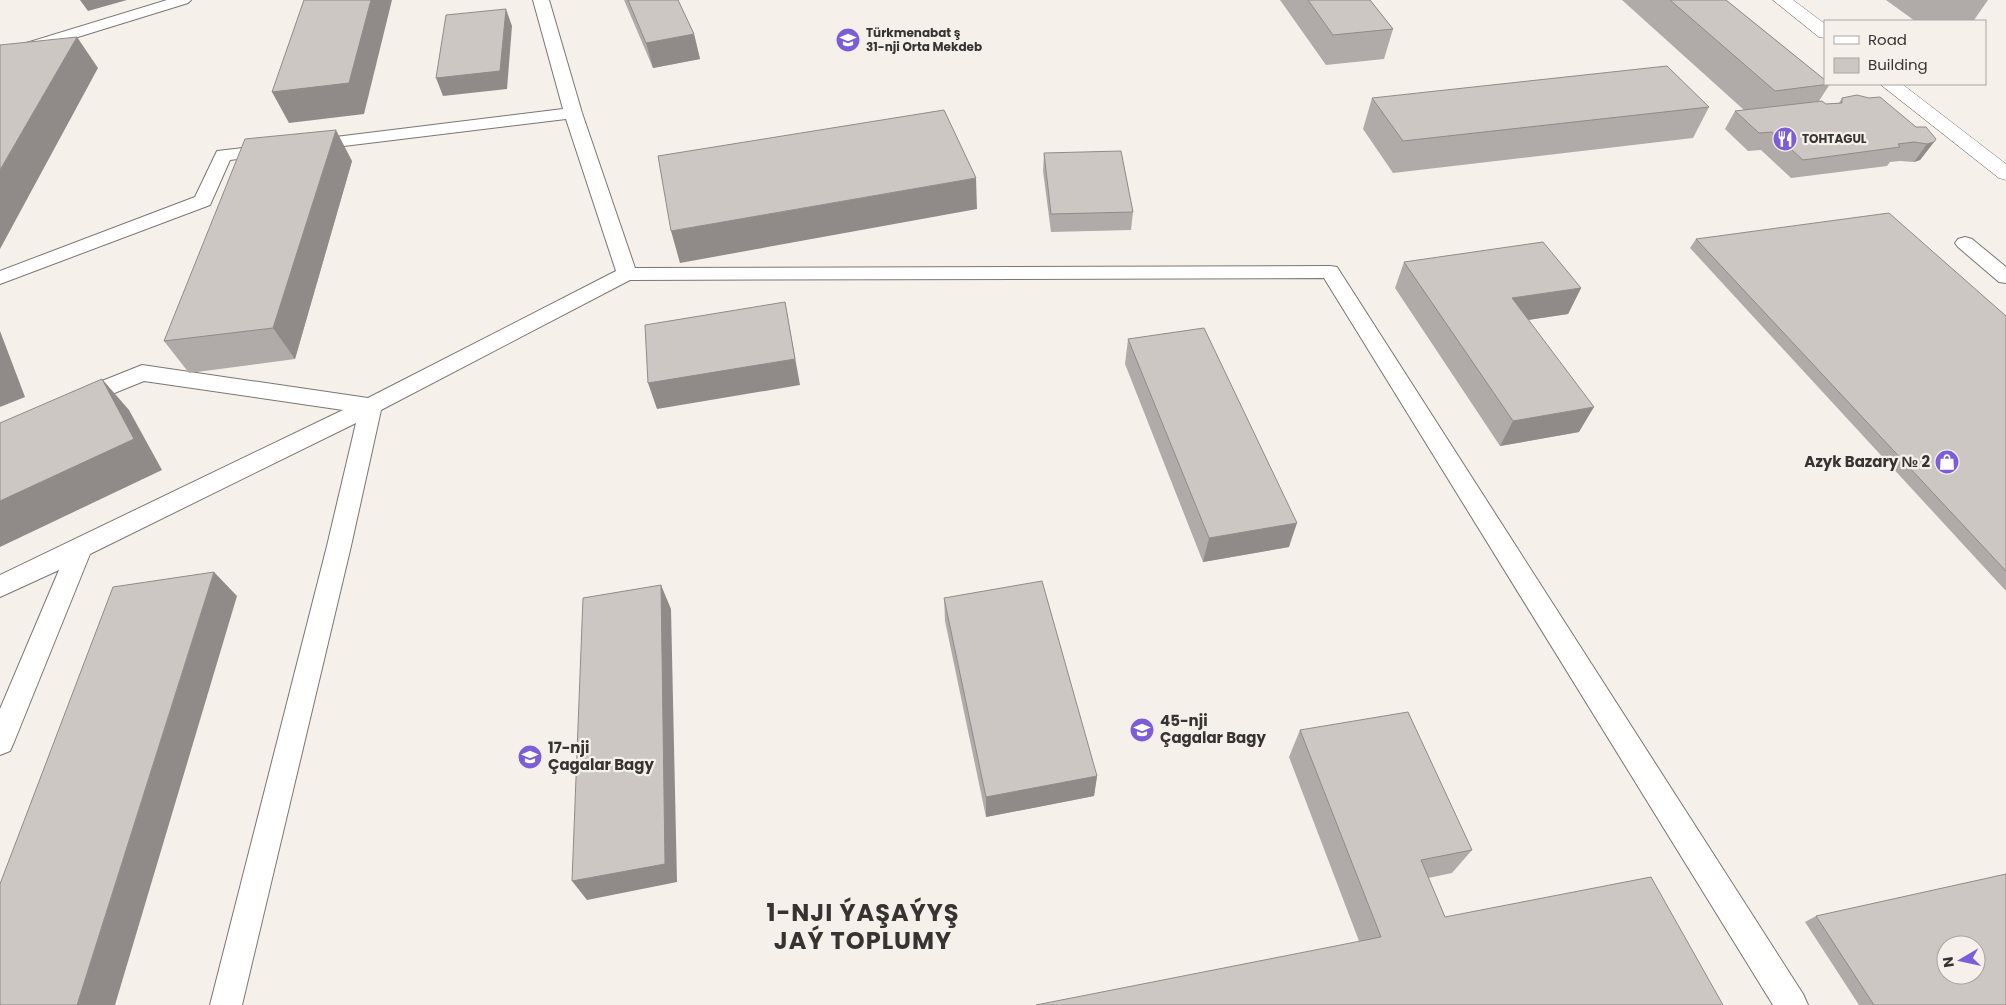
<svg xmlns="http://www.w3.org/2000/svg" width="2006" height="1005" font-family="Poppins,sans-serif">
<style>
.lines{fill:none;stroke-linecap:round;stroke-linejoin:round}
.service-casing{stroke:#7b7672;stroke-width:2}
.minor-casing{stroke:#7b7672;stroke-width:1}
.service{fill:#fff;fill-rule:evenodd}
.minor{fill:#fff;fill-rule:evenodd}
.wall{fill:#b0aba8}
.shaded-wall{fill:#908b88}
.building{fill:#cdc7c3;stroke:#908b88;fill-rule:evenodd}
.labels{text-anchor:middle;stroke-width:4.5;stroke-linejoin:round;paint-order:stroke}
.far-poi-label{font-size:12px;font-weight:bold;fill:#363432;stroke:#f6f0eb;text-anchor:start}
.poi-label{font-size:15px;font-weight:bold;fill:#363432;stroke:#f6f0eb;text-anchor:start}
.near-district-label{font-size:24px;font-weight:bold;letter-spacing:1px;fill:#363432;stroke:#f6f0eb}
</style>
<rect width="100%" height="100%" fill="#f6f0eb"/>
<g class="lines">
<defs>
<g id="service">
<polygon points="167,0 191,0 188,3 0,61 0,51"/>
<polygon points="533,0 549,0 582,113 635,268 1330,266 1337,267 1803,994 1808,1005 1773,1005 1324,278 630,280 381,410 351,546 242,1005 210,1005 327,546 356,423 90,554 14,742 10,751 0,755 0,709 59,570 0,597 0,575 343,410 144,381 80,407 72,405 69,399 72,393 142,365 368,398 616,271 566,119 311,150 305,149 302,145 305,141 311,140 563,109"/>
<polygon points="270,145 276,146 279,150 276,154 230,160 210,205 0,284 0,271 195,197 217,151"/>
<polygon points="1965,237 1972,239 2006,267 2006,283 1999,282 1958,247 1955,243 1958,239"/>
</g>
<g id="minor">
<polygon points="1773,0 1793,0 1825,24 1825,38 1819,37"/>
<polygon points="1880,84 1902,84 2006,164 2006,180 1999,178"/>
</g>
</defs>
<!-- service casing -->
<use href="#service" class="service-casing"/>
<!-- minor casing -->
<use href="#minor" class="minor-casing"/>
<!-- service -->
<use href="#service" class="service"/>
<!-- minor -->
<use href="#minor" class="minor"/>
</g>
<!-- wall -->
<g class="wall">
<polygon points="624,0 678,0 694,34 700,59 653,68"/>
<polygon points="1280,0 1370,0 1393,29 1384,59 1326,65"/>
<polygon points="1622,0 1726,0 1830,84 1819,101 1826,104 1839,103 1842,98 1934,142 1920,160 1914,162 1900,161 1890,162 1887,166 1791,178 1761,150 1748,151 1725,129 1735,111 1744,110"/>
<polygon points="1886,0 1988,0 1974,20 1966,21 1915,21"/>
<polygon points="1372,98 1709,107 1693,138 1393,173 1363,129"/>
<polygon points="1044,153 1133,212 1131,230 1051,232 1043,171"/>
<polygon points="352,161 295,359 189,373 164,341"/>
<polygon points="1696,239 2006,316 2006,591 1690,248"/>
<polygon points="1404,262 1581,288 1568,314 1528,320 1579,432 1500,446 1395,288"/>
<polygon points="1128,339 1289,547 1203,562 1125,364"/>
<polygon points="944,598 1097,776 1094,796 986,817 945,621"/>
<polygon points="1300,730 1472,850 1452,873 1428,878 1445,917 1723,1005 1359,941 1289,757"/>
<polygon points="1816,916 2006,1005 1859,1005 1805,922"/>
</g>
<!-- shaded-wall -->
<g class="shaded-wall">
<polygon points="80,0 127,0 88,11"/>
<polygon points="371,0 392,0 364,114 289,123 272,92"/>
<polygon points="506,9 512,26 507,89 443,96 436,78"/>
<polygon points="694,34 700,59 653,68 646,43"/>
<polygon points="77,37 98,68 0,249 0,170"/>
<polygon points="336,130 352,161 295,359 273,328"/>
<polygon points="1934,142 1920,160 1914,162 1927,144"/>
<polygon points="976,178 977,209 680,263 671,231"/>
<polygon points="1581,288 1568,314 1500,324 1512,298"/>
<polygon points="785,302 800,385 657,409 648,383"/>
<polygon points="0,331 25,397 0,407"/>
<polygon points="102,379 129,410 162,470 0,547 0,501"/>
<polygon points="1594,407 1579,432 1500,446 1513,421"/>
<polygon points="1297,523 1289,547 1203,562 1209,538"/>
<polygon points="214,572 237,596 115,1005 77,1005"/>
<polygon points="661,585 671,609 677,882 587,900 572,881"/>
<polygon points="1097,776 1094,796 986,817 986,797"/>
</g>
<!-- building -->
<g class="building">
<polygon points="304,0 371,0 349,83 272,92"/>
<polygon points="628,0 678,0 694,34 646,43"/>
<polygon points="1308,0 1370,0 1393,29 1333,35"/>
<polygon points="1670,0 1726,0 1825,80 1825,84 1830,84 1775,91"/>
<polygon points="506,9 500,71 436,78 446,15"/>
<polygon points="77,37 0,170 0,45"/>
<polygon points="1667,66 1709,107 1403,141 1372,98"/>
<polygon points="1857,95 1869,98 1880,97 1916,127 1926,127 1936,139 1934,142 1927,144 1914,142 1898,144 1900,147 1803,160 1772,132 1759,133 1735,111 1822,101 1826,104 1842,103 1842,98"/>
<polygon points="944,110 976,178 671,231 658,156"/>
<polygon points="336,130 273,328 164,341 245,139"/>
<polygon points="1121,151 1133,212 1051,214 1044,153"/>
<polygon points="1889,213 2006,316 2006,571 1696,239"/>
<polygon points="1543,242 1581,288 1512,298 1594,407 1513,421 1404,262"/>
<polygon points="785,302 795,359 648,383 645,325"/>
<polygon points="1204,328 1297,523 1209,538 1128,339"/>
<polygon points="102,379 134,439 0,501 0,423"/>
<polygon points="214,572 77,1005 0,1005 0,884 113,587"/>
<polygon points="1042,581 1097,776 986,797 944,598"/>
<polygon points="661,585 665,864 572,881 583,598"/>
<polygon points="1408,712 1472,850 1421,860 1445,917 1651,877 1723,1005 1036,1005 1381,937 1300,730"/>
<path d="M2006 874V1005H1874L1816 916ZM1946 945H1976V975H1946Z"/>
</g>
<!-- icons -->
<defs>
<symbol id="school-disc" viewBox="-11 -11 22 22"><circle r="9.5" fill="#7c5dd7" stroke="#f6f0eb"/><path d="M0-5L7-2L0 1L-7-2ZM-4 1L0 2.5L4 1V4Q0 6-4 4Z" fill="#fff"/></symbol>
<symbol id="restaurant-disc" viewBox="-11 -11 22 22"><circle r="9.5" fill="#7c5dd7" stroke="#f6f0eb"/><path d="M-5-6h1v4h1v-4h1v4h1v-4h1v5L-1.5 .5V6h-2V.5L-5-1ZM5-6V6H3V1.5H1.5Q1.5-4 5-6Z" fill="#fff"/></symbol>
<symbol id="shop-disc" viewBox="-11 -11 22 22"><circle r="9.5" fill="#7c5dd7" stroke="#f6f0eb"/><path d="M-5-2.5h2.3a2.7 3.5 0 0 1 5.4 0H5L5.5 6h-11ZM-1.5-2.5h3a1.5 2.3 0 0 0-3 0Z" fill="#fff"/></symbol>
</defs>
<g fill-rule="evenodd">
<use href="#school-disc" x="834" y="26" width="28" height="28"/>
<use href="#restaurant-disc" x="1771" y="125" width="28" height="28"/>
<use href="#shop-disc" x="1933" y="448" width="28" height="28"/>
<use href="#school-disc" x="1128" y="716" width="28" height="28"/>
<use href="#school-disc" x="516" y="743" width="28" height="28"/>
</g>
<g class="labels">
<!-- far-poi labels -->
<g class="far-poi-label">
<text x="866" y="37">Türkmenabat ş<tspan x="866" dy="14">31-nji Orta Mekdeb</tspan></text>
<text x="1802" y="143">TOHTAGUL</text>
</g>
<!-- poi labels -->
<g class="poi-label">
<text x="1930" y="467" text-anchor="end">Azyk Bazary № 2</text>
<text x="1160" y="726">45-nji<tspan x="1160" dy="17">Çagalar Bagy</tspan></text>
<text x="548" y="753">17-nji<tspan x="548" dy="17">Çagalar Bagy</tspan></text>
</g>
<!-- near-district labels -->
<g class="near-district-label">
<text x="863" y="921">1-NJI ÝAŞAÝYŞ<tspan x="863" dy="28">JAÝ TOPLUMY</tspan></text>
</g>
</g>
<!-- legend -->
<rect x="1824" y="20" width="162" height="65" fill="#f6f0eb" stroke="#a9a5a1"/>
<rect x="1834" y="36" width="25" height="8" fill="#ffffff" stroke="#a9a5a1"/>
<text x="1868" y="45" font-size="15" fill="#363432">Road</text>
<rect x="1834" y="58" width="25" height="15" fill="#cdc7c3" stroke="#a9a5a1"/>
<text x="1868" y="70" font-size="15" fill="#363432">Building</text>
<!-- north arrow -->
<g transform="translate(1961 960) rotate(261)"><circle r="24" fill="#f6f0eb" stroke="#a9a5a1"/>
<path d="M0-4L9 19L0 12L-9 19Z" fill="#7c5dd7"/>
<text y="-8" font-size="14" font-weight="bold" text-anchor="middle" fill="#363432">N</text>
</g>
</svg>
